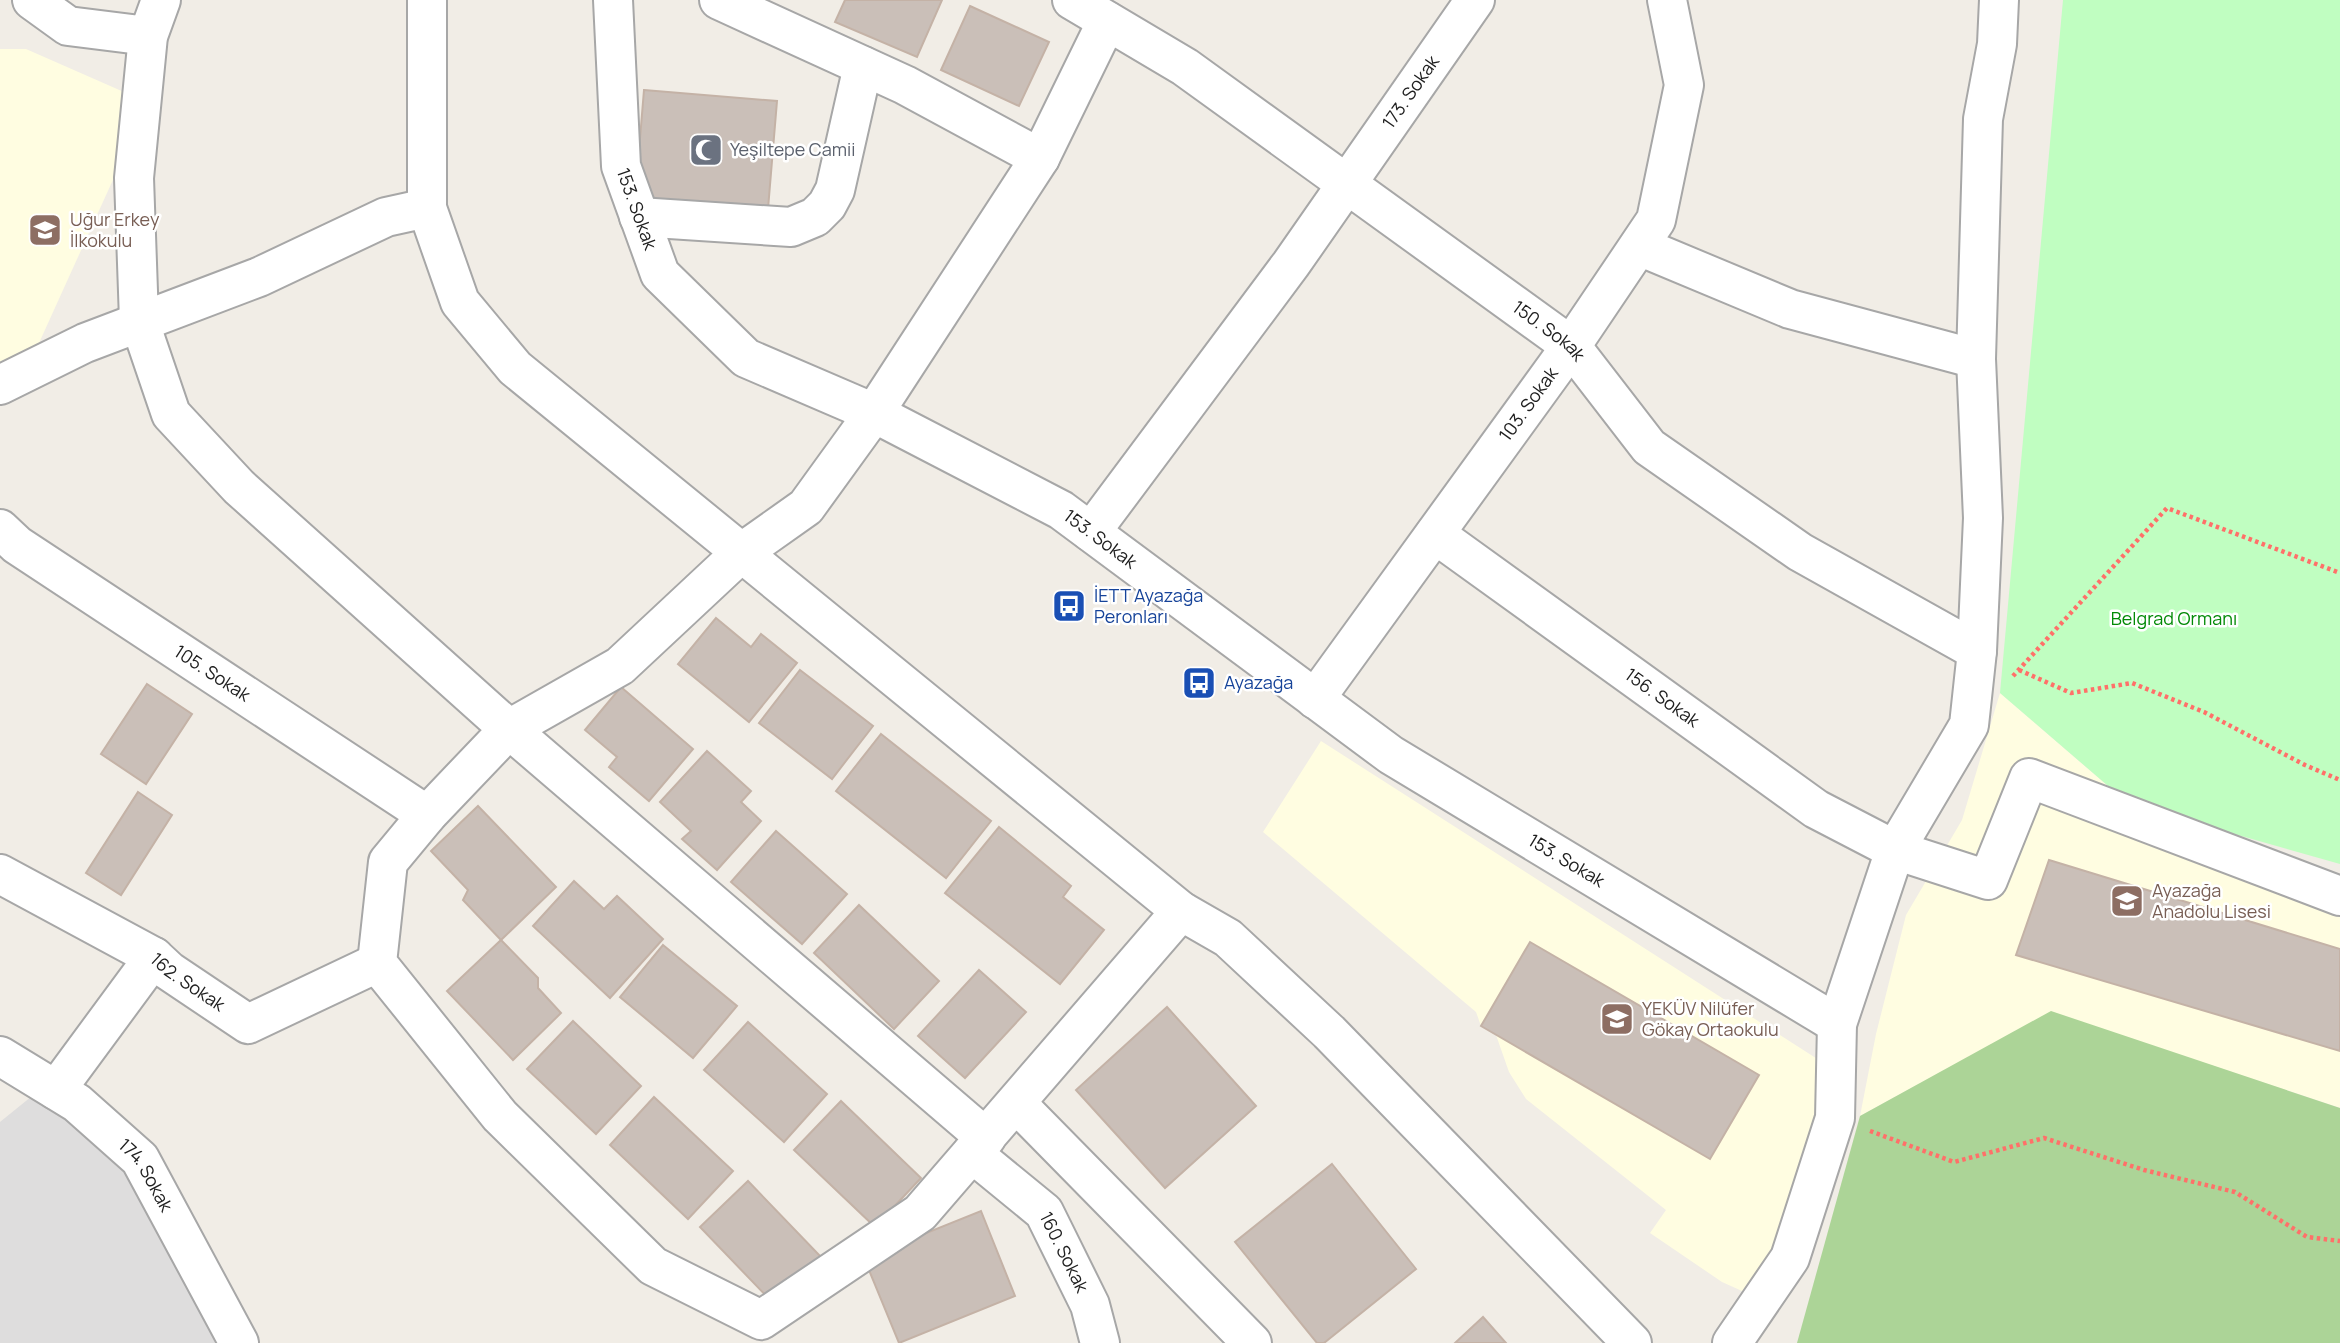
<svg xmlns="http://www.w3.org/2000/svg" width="2340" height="1343" font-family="Manrope,sans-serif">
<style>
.residential{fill:#dedddd}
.education{fill:#fffde1}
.forest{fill:#acd497}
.park{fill:#c0fec1}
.building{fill:#cabfb8;stroke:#c4b2a6;stroke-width:2}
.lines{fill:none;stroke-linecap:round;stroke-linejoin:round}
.minor-casing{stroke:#a7a7a7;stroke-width:42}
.path{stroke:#ff7069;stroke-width:4.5;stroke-dasharray:3.5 3.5;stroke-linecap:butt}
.minor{stroke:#fff;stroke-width:38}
.labels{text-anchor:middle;stroke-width:5;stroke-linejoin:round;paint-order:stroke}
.street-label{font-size:18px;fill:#202020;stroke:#fff}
.worship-label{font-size:18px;fill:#5b616d;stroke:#fff;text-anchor:start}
.education-label{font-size:18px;fill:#785e54;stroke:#fff;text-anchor:start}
.transit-label{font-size:18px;fill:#164399;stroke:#fff;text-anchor:start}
.park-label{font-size:18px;fill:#028a06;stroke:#fff}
</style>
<rect width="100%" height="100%" fill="#f1ede6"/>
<!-- residential -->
<polygon class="residential" points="42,1088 127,1157 226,1343 0,1343 0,1122"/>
<!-- education -->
<g class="education">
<polygon points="0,49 26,49 133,96 141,118 39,343 0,374"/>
<polygon points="2000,693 2129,804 2340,886 2340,1108 2051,1012 1860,1116 1876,1034 1906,915 1962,820"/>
<polygon points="1321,741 1836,1071 1762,1300 1722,1282 1650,1233 1666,1210 1526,1099 1509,1072 1496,1035 1481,1026 1476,1012 1263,832"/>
</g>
<!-- forest -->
<polygon class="forest" points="2051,1011 2340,1108 2340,1343 1797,1343 1860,1116"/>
<!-- park -->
<polygon class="park" points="2063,0 2340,0 2340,864 2129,804 2000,693"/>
<!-- building -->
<g class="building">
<polygon points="845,0 942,0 917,57 835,22"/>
<polygon points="970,6 1049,42 1019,106 941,70"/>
<polygon points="644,90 777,101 768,209 635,199"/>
<polygon points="716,618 751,647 761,634 797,663 749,722 678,664"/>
<polygon points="800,670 873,726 832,779 759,723"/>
<polygon points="147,684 192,714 146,784 101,754"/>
<polygon points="621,687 693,749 649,801 609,767 617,757 585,730"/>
<polygon points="881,734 991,821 946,878 836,791"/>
<polygon points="707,751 751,791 741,802 761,821 717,870 682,839 691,831 660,802"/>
<polygon points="138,792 172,815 121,895 86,873"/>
<polygon points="478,806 556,887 501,940 463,900 468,890 431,851"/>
<polygon points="999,827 1071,886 1063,897 1104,930 1060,984 945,893"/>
<polygon points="776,831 847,894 802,944 731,882"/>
<polygon points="2049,860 2340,949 2340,1051 2016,955"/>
<polygon points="574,881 604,909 617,896 663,939 610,998 533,926"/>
<polygon points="859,905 939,981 894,1029 814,953"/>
<polygon points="501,940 538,978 538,988 561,1013 513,1060 447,991"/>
<polygon points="1530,942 1759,1075 1710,1159 1481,1026"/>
<polygon points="663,945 737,1006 693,1058 620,997"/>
<polygon points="979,970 1026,1012 965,1078 918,1036"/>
<polygon points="1167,1007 1256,1106 1165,1188 1076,1090"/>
<polygon points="573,1021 641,1086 596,1134 527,1069"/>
<polygon points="748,1022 827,1094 784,1142 704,1070"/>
<polygon points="654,1097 733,1171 688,1219 610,1145"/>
<polygon points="841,1101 921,1178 875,1227 794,1150"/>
<polygon points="1332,1164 1416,1269 1324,1343 1317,1343 1235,1242"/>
<polygon points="748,1181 821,1257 773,1303 700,1227"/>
<polygon points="981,1211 1015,1296 899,1343 864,1258"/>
<polygon points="1483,1317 1506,1343 1455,1343"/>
</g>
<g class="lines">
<defs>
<g id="minor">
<polyline points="32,0 68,26 148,36"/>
<polyline points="161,0 148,36 134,178 139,320 171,414 239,487 509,729 986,1138"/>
<polyline points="427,0 427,208 460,302 515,368 1181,911 1228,938 1329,1032 1632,1343"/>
<path id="s1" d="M613 0 621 166 660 274 746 358 874 413 1061 510 1391 755 1837 1024"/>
<polyline points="719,0 905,85 1040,158"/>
<path id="s2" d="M1072 0 1185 67 1571 346 1649 447 1800 552 1977 651"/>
<polyline points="1107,21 1040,158 874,413 806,507 741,553 620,666 509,729 427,815 388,862 377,963 500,1116 653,1266 761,1320 920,1213 1181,911"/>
<polyline points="639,217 791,227 815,217 827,205 835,190 863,66"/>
<polyline points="1639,246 1790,309 1976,359"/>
<polyline points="0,385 85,343 259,277 386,217 427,208"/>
<path id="s3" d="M0 529 17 545 427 815"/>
<path id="s4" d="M1091 532 1291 264 1475 0"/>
<path id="s5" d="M1435 534 1816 809 1895 850 1988 880 2029 778 2340 896"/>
<path id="s6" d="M1315 699 1571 346 1656 220 1684 85 1667 0"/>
<path id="s7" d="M0 874 154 957 169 971 248 1024 377 963"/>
<path id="s8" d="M0 1056 77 1103 140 1159 239 1343"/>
<polyline points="56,1090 154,957"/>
<polyline points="1016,1103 1252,1343"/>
<path id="s9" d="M972 1153 1044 1212 1090 1305 1100 1343"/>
<polyline points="1732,1343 1790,1258 1835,1118 1837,1024 1895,850 1969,725 1977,651 1983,518 1976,359 1983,119 1997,44 1999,0"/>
</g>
</defs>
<!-- minor casing -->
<use href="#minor" class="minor-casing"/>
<!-- path -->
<g class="path">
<polyline points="2019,670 2071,693 2132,683 2204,712 2305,765 2340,780"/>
<polyline points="2013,676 2167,508 2340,573"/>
<polyline points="1870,1131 1954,1162 2044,1138 2144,1170 2235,1192 2307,1237 2340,1241"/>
</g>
<!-- minor -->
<use href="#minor" class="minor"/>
</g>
<!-- icons -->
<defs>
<symbol id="mosque-square" viewBox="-11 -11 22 22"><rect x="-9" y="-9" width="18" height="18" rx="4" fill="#6b7280" stroke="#fff"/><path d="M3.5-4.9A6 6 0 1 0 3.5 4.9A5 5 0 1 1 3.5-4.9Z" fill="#fff"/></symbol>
<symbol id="school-square" viewBox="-11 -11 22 22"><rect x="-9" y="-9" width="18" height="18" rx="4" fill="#8d6e63" stroke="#fff"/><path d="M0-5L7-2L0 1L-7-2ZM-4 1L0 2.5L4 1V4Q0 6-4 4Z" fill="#fff"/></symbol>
<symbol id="bus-square" viewBox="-11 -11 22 22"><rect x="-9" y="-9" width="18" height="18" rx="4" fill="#1a4fb4" stroke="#fff"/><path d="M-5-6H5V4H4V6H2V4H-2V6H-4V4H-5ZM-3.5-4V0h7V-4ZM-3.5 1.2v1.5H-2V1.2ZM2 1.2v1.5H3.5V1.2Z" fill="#fff"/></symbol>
</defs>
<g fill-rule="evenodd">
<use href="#mosque-square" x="687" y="131" width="38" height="38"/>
<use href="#school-square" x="26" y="211" width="38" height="38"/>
<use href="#bus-square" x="1050" y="587" width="38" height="38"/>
<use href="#bus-square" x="1180" y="664" width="38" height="38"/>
<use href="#school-square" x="2108" y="882" width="38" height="38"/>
<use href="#school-square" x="1598" y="1000" width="38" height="38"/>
</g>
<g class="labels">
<!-- street labels -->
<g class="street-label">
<text dy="6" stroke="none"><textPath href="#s4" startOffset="544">173. Sokak</textPath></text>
<text dy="6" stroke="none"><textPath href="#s1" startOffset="212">153. Sokak</textPath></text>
<text dy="6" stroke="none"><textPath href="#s2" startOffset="581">150. Sokak</textPath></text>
<text dy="6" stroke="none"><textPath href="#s6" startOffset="364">103. Sokak</textPath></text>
<text dy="6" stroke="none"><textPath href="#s1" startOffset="800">153. Sokak</textPath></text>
<text dy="6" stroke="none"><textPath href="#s3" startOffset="257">105. Sokak</textPath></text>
<text dy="6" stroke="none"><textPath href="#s5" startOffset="280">156. Sokak</textPath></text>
<text dy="6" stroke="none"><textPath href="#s1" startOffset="1367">153. Sokak</textPath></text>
<text dy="6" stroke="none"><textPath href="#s7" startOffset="217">162. Sokak</textPath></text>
<text dy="6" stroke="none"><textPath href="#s8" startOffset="191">174. Sokak</textPath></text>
<text dy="6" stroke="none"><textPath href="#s9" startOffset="138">160. Sokak</textPath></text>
</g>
<!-- worship labels -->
<g class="worship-label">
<text x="730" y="156">Yeşiltepe Camii</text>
</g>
<!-- education labels -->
<g class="education-label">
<text x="70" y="226">Uğur Erkey<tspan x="70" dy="21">İlkokulu</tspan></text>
<text x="2152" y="897">Ayazağa<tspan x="2152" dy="21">Anadolu Lisesi</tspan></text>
<text x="1642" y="1015">YEKÜV Nilüfer<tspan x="1642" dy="21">Gökay Ortaokulu</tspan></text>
</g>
<!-- transit labels -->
<g class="transit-label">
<text x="1094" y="602">İETT Ayazağa<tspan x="1094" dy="21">Peronları</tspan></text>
<text x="1224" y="689">Ayazağa</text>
</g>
<!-- park labels -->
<g class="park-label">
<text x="2174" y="625">Belgrad Ormanı</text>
</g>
</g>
</svg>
